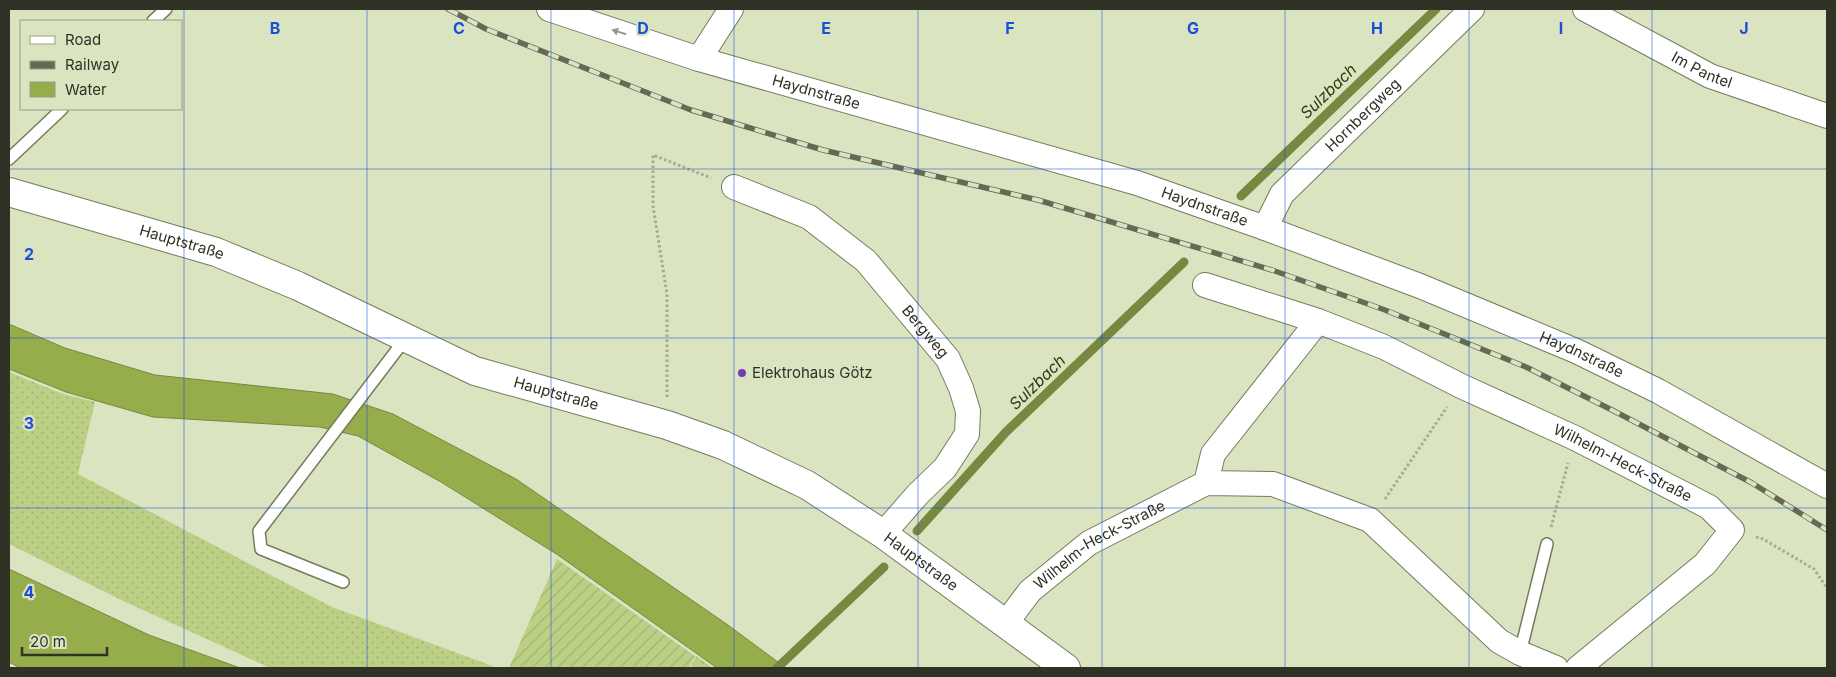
<svg xmlns="http://www.w3.org/2000/svg" width="1836" height="677" font-family="Inter,sans-serif">
<style>
.grass{fill:url(#grass-dots)}
.garden{fill:url(#garden-furrows)}
.water{fill:#96ad4c;stroke:#778840}
.lines{fill:none;stroke-linecap:round;stroke-linejoin:round}
.stream{stroke:#778840;stroke-width:9}
.service-casing{stroke:#747c5d;stroke-width:14}
.minor-casing{stroke:#747c5d;stroke-width:26}
.tertiary-casing{stroke:#747c5d;stroke-width:30}
.path{stroke:#a4ac90;stroke-width:3;stroke-dasharray:2.5 2.5;stroke-linecap:butt}
.service{stroke:#fff;stroke-width:11}
.minor{stroke:#fff;stroke-width:24}
.tertiary{stroke:#fff;stroke-width:28}
.rail-casing{stroke:#656a56;stroke-width:5.5}
.rail{stroke:#dae4c1;stroke-width:4;stroke-dasharray:11;stroke-linecap:butt}
.oneway{fill:#979892}
.grid{fill:none;stroke:#1d4ed8;stroke-width:1;stroke-opacity:0.55}
.poi-dot{fill:#713bb2;stroke:#dae4c1;stroke-width:2}
.labels{text-anchor:middle;stroke-width:4.5;stroke-linejoin:round;paint-order:stroke}
.street-label{font-size:15px;fill:#2f3225;stroke:#dae4c1}
.poi-label{font-size:15px;fill:#2f3225;stroke:#dae4c1;text-anchor:start}
.water-label{font-size:16px;font-style:italic;fill:#323c13;stroke:#dae4c1}
.grid-label{font-size:16px;text-anchor:middle;font-weight:bold;fill:#1d4ed8;stroke:#dae4c1;stroke-width:4.5;stroke-linejoin:round;paint-order:stroke}
</style>
<defs>
<pattern id="grass-dots" width="8" height="8" patternUnits="userSpaceOnUse" patternTransform="scale(1.25)"><rect width="8" height="8" fill="#bcd085"/><path d="M2 2h.1M6 6h.1" fill="none" stroke="#a2b373" stroke-width="1.8" stroke-linecap="round"/></pattern>
<pattern id="garden-furrows" width="10" height="10" patternUnits="userSpaceOnUse" patternTransform="scale(1.25)"><rect width="10" height="10" fill="#bcd085"/><path d="M-1 1l2-2M0 10L10 0M9 11l2-2" fill="none" stroke="#a2b373"/></pattern>
</defs>
<rect width="100%" height="100%" fill="#dae4c1"/>
<!-- grass -->
<g class="grass">
<polygon points="9,372 63,394 95,402 78,474 332,607 498,668 270,668 121,600 9,544"/>
<polygon points="696,656 713,668 690,668"/>
</g>
<!-- garden -->
<polygon class="garden" points="557,559 695,656 689,668 509,668"/>
<!-- water -->
<g class="water">
<polygon points="9,324 65,348 155,375 333,394 393,414 516,479 728,625 786,668 717,668 558,555 441,482 358,436 320,427 153,417 66,392 9,369"/>
<polygon points="9,569 149,635 240,668 20,668 9,662"/>
</g>
<g class="lines">
<!-- stream -->
<g class="stream">
<polyline points="1241,196 1436,9"/>
<polyline points="917,531 1006,432 1184,262"/>
<polyline points="777,668 884,567"/>
</g>
<defs>
<g id="service">
<polyline points="153,21 166,9"/>
<polyline points="9,159 62,109"/>
<polyline points="343,582 261,549 259,531 406,338"/>
<polyline points="1520,653 1547,544"/>
</g>
<g id="minor">
<path id="s1" d="M549 9 699 59 1137 183 1265 228 1420 286 1576 351 1658 391 1827 486"/>
<path id="s2" d="M1585 9 1710 76 1827 116"/>
<polyline points="699,59 731,9"/>
<path id="s3" d="M734 187 809 217 866 261 948 359 961 388 968 411 967 434 945 468 918 494 883 534"/>
<path id="s4" d="M1265 228 1282 194 1472 9"/>
<path id="s5" d="M1205 285 1318 321 1384 347 1461 386 1575 438 1709 507 1732 530 1705 564 1578 668"/>
<polyline points="1206,483 1213,454 1318,321"/>
<path id="s6" d="M1006 623 1030 591 1089 543 1206 483 1273 484 1370 520 1499 641 1520 653 1556 668"/>
</g>
<g id="tertiary">
<path id="s7" d="M9 192 216 252 298 286 475 371 667 425 723 445 807 485 883 534 1066 668"/>
</g>
</defs>
<!-- service casing -->
<use href="#service" class="service-casing"/>
<!-- minor casing -->
<use href="#minor" class="minor-casing"/>
<!-- tertiary casing -->
<use href="#tertiary" class="tertiary-casing"/>
<!-- path -->
<g class="path">
<polyline points="667,397 667,294 653,206 653,155 711,178"/>
<polyline points="1385,499 1447,407"/>
<polyline points="1551,527 1568,463"/>
<polyline points="1756,537 1763,539 1814,569 1827,588"/>
</g>
<!-- service -->
<use href="#service" class="service"/>
<!-- minor -->
<use href="#minor" class="minor"/>
<!-- tertiary -->
<use href="#tertiary" class="tertiary"/>
<defs>
<polyline id="rail" points="448,9 486,29 691,110 823,150 1038,200 1272,270 1385,310 1526,367 1614,411 1752,483 1827,530"/>
</defs>
<!-- rail casing -->
<use href="#rail" class="rail-casing"/>
<!-- rail -->
<use href="#rail" class="rail"/>
</g>
<!-- one-way arrows -->
<defs><path id="oneway-solid" d="M-6-.8H1V-3.2L6.5 0L1 3.2V.8H-6Z" transform="scale(1.25)"/></defs>
<use class="oneway" href="#oneway-solid" transform="translate(619 32) rotate(-162)"/>
<!-- grid -->
<path class="grid" d="M184 9V668M367 9V668M551 9V668M734 9V668M918 9V668M1102 9V668M1285 9V668M1469 9V668M1652 9V668M9 169H1827M9 338H1827M9 508H1827"/>
<!-- markers -->
<circle class="poi-dot" cx="742" cy="373" r="5"/>
<g class="labels">
<!-- street labels -->
<g class="street-label">
<text dy="5" stroke="none"><textPath href="#s2" startOffset="132">Im Pantel</textPath></text>
<text dy="5" stroke="none"><textPath href="#s1" startOffset="280">Haydnstraße</textPath></text>
<text dy="5" stroke="none"><textPath href="#s4" startOffset="151">Hornbergweg</textPath></text>
<text dy="5" stroke="none"><textPath href="#s1" startOffset="685">Haydnstraße</textPath></text>
<text dy="5" stroke="none"><textPath href="#s7" startOffset="180">Hauptstraße</textPath></text>
<text dy="5" stroke="none"><textPath href="#s3" startOffset="245">Bergweg</textPath></text>
<text dy="5" stroke="none"><textPath href="#s1" startOffset="1090">Haydnstraße</textPath></text>
<text dy="5" stroke="none"><textPath href="#s7" startOffset="585">Hauptstraße</textPath></text>
<text dy="5" stroke="none"><textPath href="#s5" startOffset="455">Wilhelm-Heck-Straße</textPath></text>
<text dy="5" stroke="none"><textPath href="#s6" startOffset="124">Wilhelm-Heck-Straße</textPath></text>
<text dy="5" stroke="none"><textPath href="#s7" startOffset="990">Hauptstraße</textPath></text>
</g>
<!-- poi labels -->
<g class="poi-label">
<text x="752" y="378">Elektrohaus Götz</text>
</g>
<!-- water labels -->
<g class="water-label">
<text transform="translate(1328 91) rotate(-44)" y="6">Sulzbach</text>
<text transform="translate(1037 382) rotate(-44)" y="6">Sulzbach</text>
</g>
</g>
<g class="grid-label">
<text x="275" y="34">B</text>
<text x="459" y="34">C</text>
<text x="643" y="34">D</text>
<text x="826" y="34">E</text>
<text x="1010" y="34">F</text>
<text x="1193" y="34">G</text>
<text x="1377" y="34">H</text>
<text x="1561" y="34">I</text>
<text x="1744" y="34">J</text>
<text x="29" y="260">2</text>
<text x="29" y="429">3</text>
<text x="29" y="598">4</text>
</g>
<!-- border -->
<rect width="1836" height="677" fill="none" stroke="#2f3225" stroke-width="20"/>
<!-- legend -->
<rect x="20" y="20" width="162" height="90" fill="#dae4c1" stroke="#969d83"/>
<rect x="30" y="36" width="25" height="8" fill="#ffffff" stroke="#969d83"/>
<text x="65" y="45" font-size="15" fill="#2f3225">Road</text>
<rect x="30" y="61" width="25" height="8" fill="#656a56" stroke="#969d83"/>
<text x="65" y="70" font-size="15" fill="#2f3225">Railway</text>
<rect x="30" y="82" width="25" height="15" fill="#96ad4c" stroke="#969d83"/>
<text x="65" y="95" font-size="15" fill="#2f3225">Water</text>
<!-- scale -->
<path d="M22 647v8h85v-8" fill="none" stroke="#2f3225" stroke-width="2.5"/>
<text x="30" y="647" font-size="15" fill="#2f3225" stroke="#dae4c1" stroke-width="4" paint-order="stroke">20 m</text>
</svg>
